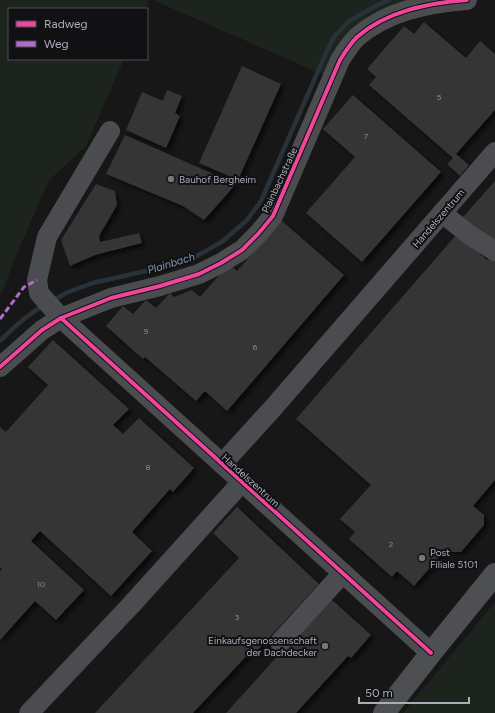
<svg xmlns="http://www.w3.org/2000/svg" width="495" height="713" font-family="Figtree,sans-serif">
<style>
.green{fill:#1d241e}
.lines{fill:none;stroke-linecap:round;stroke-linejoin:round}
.stream{stroke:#2a3239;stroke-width:4.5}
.building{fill:#353536;filter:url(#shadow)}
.minor{stroke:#4b4c50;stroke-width:20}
.major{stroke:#4d4f52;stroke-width:22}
.quiet{stroke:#b06ccc;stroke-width:3;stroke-dasharray:6 3;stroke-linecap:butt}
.cycleway-casing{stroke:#111113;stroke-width:6}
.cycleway{stroke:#ed469a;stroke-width:4}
.poi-dot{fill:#757880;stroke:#111113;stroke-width:1.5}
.labels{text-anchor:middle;stroke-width:4;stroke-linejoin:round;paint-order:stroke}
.number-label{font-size:8px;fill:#8b8f98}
.poi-label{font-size:10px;fill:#a8adb8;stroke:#111113;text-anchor:start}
.street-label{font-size:10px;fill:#a8adb8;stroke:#111113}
.water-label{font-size:11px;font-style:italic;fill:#7f9bb3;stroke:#111113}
</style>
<defs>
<filter id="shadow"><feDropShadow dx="3.5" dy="3.5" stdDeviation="2" flood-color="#0009"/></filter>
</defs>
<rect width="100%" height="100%" fill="#171717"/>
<!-- green -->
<g class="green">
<polygon points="0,0 149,0 145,9 9,9 9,59 124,59 86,146 49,180 16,256 0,298"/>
<polygon points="153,0 422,0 398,6 326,76"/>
<polygon points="495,603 495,713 403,713 491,607"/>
</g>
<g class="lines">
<!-- stream -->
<g class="stream">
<polyline points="52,301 68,292 93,283 163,267 195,257 223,241 247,220 261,201 326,53 334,37 349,21 378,5 389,0"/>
<path d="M0 341C13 328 27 315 43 306"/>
</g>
</g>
<!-- building -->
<g class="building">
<polygon points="424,22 466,58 480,41 495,54 495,110 456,154 469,165 460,176 447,164 453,158 369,85 376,77 367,69 404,26 414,34"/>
<polygon points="242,66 281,84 238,180 199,163"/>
<polygon points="167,90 182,96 175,113 180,116 166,148 126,130 142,92 163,101"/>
<polygon points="353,95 441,172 362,262 306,213 355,157 323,129"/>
<polygon points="125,135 236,184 204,220 183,206 106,174"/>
<polygon points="495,181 495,246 463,217"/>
<polygon points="96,184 115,191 117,205 99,236 100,242 139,233 142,243 95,255 70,266 61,240"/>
<polygon points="282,221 344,275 227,411 205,391 196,401 145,357 143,359 106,326 123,306 133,314 146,300 156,308 170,293 174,297 192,290 200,297 229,264 237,271"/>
<polygon points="457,234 487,260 491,256 495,259 495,480 473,506 484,515 484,525 461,552 452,552 447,548 414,586 397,571 392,577 349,539 355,532 340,519 371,485 296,419"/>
<polygon points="53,340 129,409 113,425 123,434 139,418 194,468 173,492 170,489 132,532 152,551 111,596 40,531 31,541 84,590 56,620 35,601 0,640 0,571 2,569 0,567 0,427 6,432 48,385 28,367"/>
<polygon points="237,507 319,584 255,653 252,650 193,713 95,713 239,558 213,533"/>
<polygon points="330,598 371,635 351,658 348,656 296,713 226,713"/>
</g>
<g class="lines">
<!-- minor -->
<g class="minor">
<polyline points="110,131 47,237 37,280 39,293 61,318 431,653"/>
<polyline points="442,213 471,236 495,251"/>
<path d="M0 367 42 330 61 318 111 298 160 286 199 274 221 263 242 250 258 234 273 216 340 60C345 52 350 44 357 37 387 11 428 3 467 0"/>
<polyline points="222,464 273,408 495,152"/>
<polyline points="280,642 343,573"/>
<polyline points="29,713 132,604 242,482"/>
</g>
<!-- major -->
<polyline class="major" points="384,713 431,653 495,574"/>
<!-- quiet -->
<polyline class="quiet" points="0,319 24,287 37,280"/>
<defs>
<g id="cycleway">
<polyline points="61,318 431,653"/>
<path d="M0 367 42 330 61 318 111 298 160 286 199 274 221 263 242 250 258 234 273 216 340 60C345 52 350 44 357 37 387 11 428 3 467 0"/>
</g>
</defs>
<!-- cycleway casing -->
<use href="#cycleway" class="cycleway-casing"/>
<!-- cycleway -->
<use href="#cycleway" class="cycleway"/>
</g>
<!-- markers -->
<g class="poi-dot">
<circle cx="171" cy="179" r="4"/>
<circle cx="422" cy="558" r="4"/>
<circle cx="325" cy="646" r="4"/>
</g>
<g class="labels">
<!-- number labels -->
<g class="number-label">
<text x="439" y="100">5</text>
<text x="366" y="139">7</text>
<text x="146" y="334">9</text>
<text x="255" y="350">6</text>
<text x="148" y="470">8</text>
<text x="391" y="547">2</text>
<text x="41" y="587">10</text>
<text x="237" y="620">3</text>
</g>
<!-- poi labels -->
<g class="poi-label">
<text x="179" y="183">Bauhof Bergheim</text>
<text x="430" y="556">Post<tspan x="430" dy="12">Filiale 5101</tspan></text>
<text x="317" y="644" text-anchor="end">Einkaufsgenossenschaft<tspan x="317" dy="12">der Dachdecker</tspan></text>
</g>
<!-- street labels -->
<g class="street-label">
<text transform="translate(279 180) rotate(-65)" y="4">Plainbachstraße</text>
<text transform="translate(438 218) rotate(-49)" y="4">Handelszentrum</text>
<text transform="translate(251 480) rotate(42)" y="4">Handelszentrum</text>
</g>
<!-- water labels -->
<g class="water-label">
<text transform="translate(171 263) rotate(-17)" y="4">Plainbach</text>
</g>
</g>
<!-- legend -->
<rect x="8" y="8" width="140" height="52" fill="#111113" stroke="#4d4f55"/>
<rect x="16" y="21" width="20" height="6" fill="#ed469a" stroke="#4d4f55"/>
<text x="44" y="28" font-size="12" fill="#a8adb8">Radweg</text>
<rect x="16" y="41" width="20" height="6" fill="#b06ccc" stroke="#4d4f55"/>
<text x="44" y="48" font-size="12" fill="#a8adb8">Weg</text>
<!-- scale -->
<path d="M359 697v6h110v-6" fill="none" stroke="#a8adb8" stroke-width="2"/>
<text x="365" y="697" font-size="12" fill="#a8adb8" stroke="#111113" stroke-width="3" paint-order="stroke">50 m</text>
</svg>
